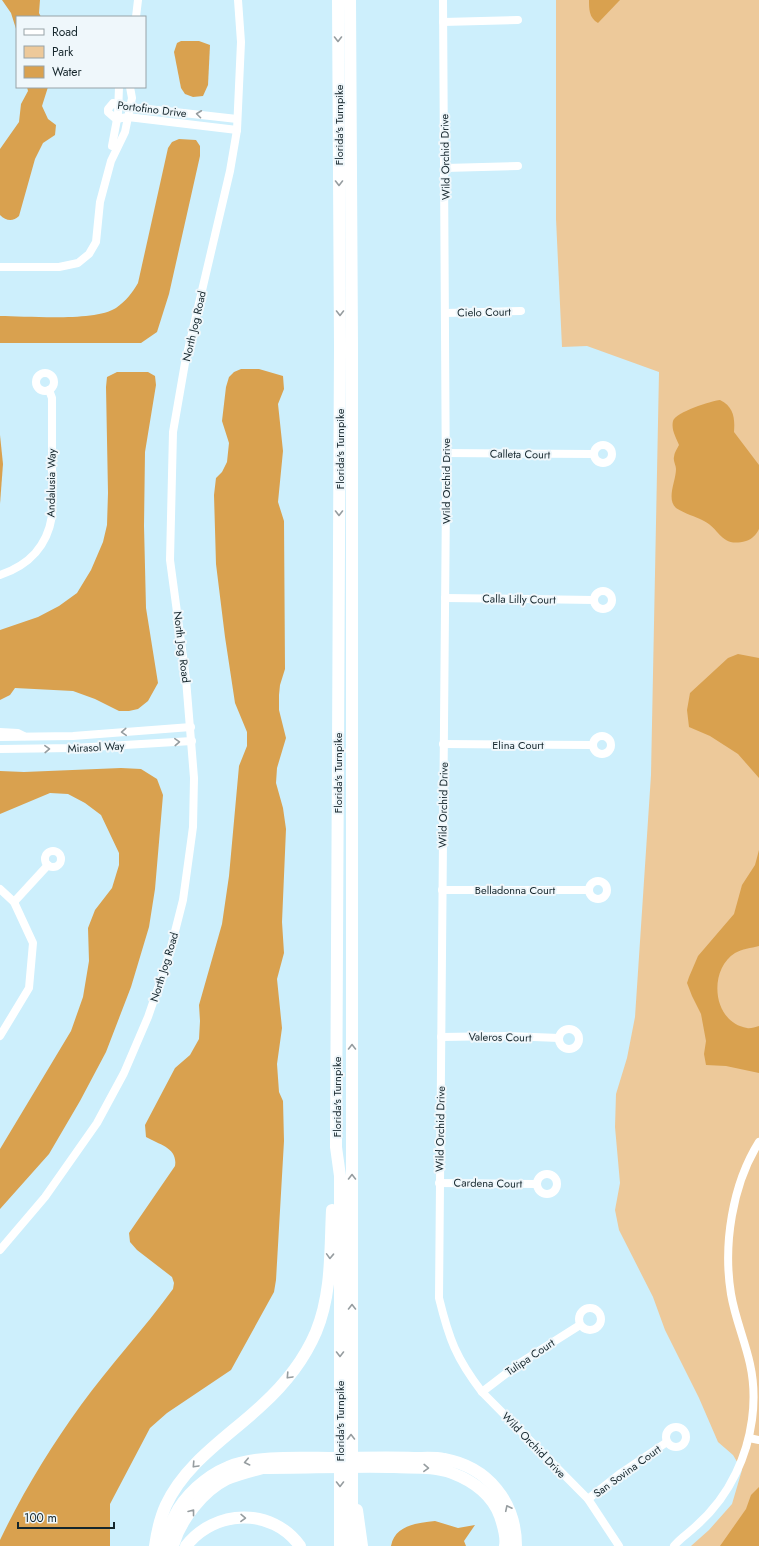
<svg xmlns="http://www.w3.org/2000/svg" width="759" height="1546" font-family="Jost,sans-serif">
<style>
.green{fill:#edc99a}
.water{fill:#d9a14f}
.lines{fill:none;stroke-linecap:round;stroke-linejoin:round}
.minor{stroke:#fff;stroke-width:8}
.highway{stroke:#fff;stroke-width:12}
.oneway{stroke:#969da0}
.labels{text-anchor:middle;stroke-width:4;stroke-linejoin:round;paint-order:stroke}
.street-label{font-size:11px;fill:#15262c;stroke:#eff7fb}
</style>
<rect width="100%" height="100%" fill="#cdeffc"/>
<!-- green -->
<polygon class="green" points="556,0 759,0 759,1546 691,1546 709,1530 732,1504 742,1470 733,1455 718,1442 699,1398 665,1330 653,1297 619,1230 615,1210 620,1183 615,1127 616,1094 627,1058 635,1017 651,775 659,372 587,346 562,347 556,219"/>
<!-- water -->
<g class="water">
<polygon points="2,0 40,0 39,13 41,17 17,17 17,32 11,13"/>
<path d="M589 0H620L598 23C589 18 589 9 589 0Z"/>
<polygon points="181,41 199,41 210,45 208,85 203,96 193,97 185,94 181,88 174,52 177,43"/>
<path d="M27 87H48L42 106 48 119 56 125 55 135 43 143 35 159 19 216C13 222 6 221 0 215V149L19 122 21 104 28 91Z"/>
<path d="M179 139 196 140 200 146V156L169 294 157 332 141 343H0V316C27 316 94 322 116 308 126 301 132 293 138 283L168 148 172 142Z"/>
<path d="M241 369H259L283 376 284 389 278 404 283 451 278 502 284 521 285 669 280 685 279 695V710L286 738 277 768 276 783 283 808 286 829 282 922 284 953 277 979 282 1028 277 1064 279 1092 283 1101 284 1141 276 1280 274 1292 231 1370 167 1413 150 1428 110 1504V1546H0V1540C23 1492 50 1448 81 1405 110 1365 144 1329 173 1289L174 1283 172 1277 137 1250 130 1242 129 1233 175 1166C178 1148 160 1145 146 1137L145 1125 175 1068 190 1055 199 1039 200 1021 199 1005 222 924 229 876 239 766 247 746V732L235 703 225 637 216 564 214 495 216 478 222 472 227 462 229 443 222 421 226 387 229 377 234 372Z"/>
<polygon points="117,372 148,372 155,376 156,385 145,452 144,526 146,608 158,683 148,701 138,709 129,711 119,711 95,699 73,691 15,688 10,695 0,700 0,630 38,617 59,606 77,593 91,570 103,542 107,525 108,493 106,387 107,377"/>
<path d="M720 400C734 407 735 418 734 432L759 465V529C756 535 752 539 746 541 721 548 721 530 704 521 695 516 685 514 676 508 666 499 676 481 676 469 676 465 673 461 674 457 674 453 677 449 679 445 676 437 671 430 673 421 676 412 711 401 720 400Z"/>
<polygon points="0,435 3,464 0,504"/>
<polygon points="738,654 759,658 759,778 738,754 710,736 689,727 687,710 690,693 728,658"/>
<polygon points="121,768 141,769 157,779 163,795 155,889 149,927 131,987 106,1052 80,1101 49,1154 0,1209 0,1149 71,1031 83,997 89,961 88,928 95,910 112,888 119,865 119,853 101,815 85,803 68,794 50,793 0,814 0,771 24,772"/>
<path d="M759 850V946C751 948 742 949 735 953 708 970 712 1022 747 1028 750 1029 755 1027 759 1026V1073L726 1066 706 1065 704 1054 706 1041 701 1014 692 996 687 983 689 977 698 956 734 914 742 885 755 865Z"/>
<polygon points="759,1487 759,1546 720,1546 746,1509 751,1495"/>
<path d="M435 1521 458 1528 475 1525 464 1541 466 1546H391C395 1525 417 1523 435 1521Z"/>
</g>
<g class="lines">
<!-- minor -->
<g class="minor">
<path d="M443 0 446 497 439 1298C449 1339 456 1358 482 1392L588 1499 619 1546"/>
<polyline points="136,17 138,0"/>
<polyline points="443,22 518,20"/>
<polyline points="237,130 128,117 116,119 108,112 108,109 113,103 130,107 237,119"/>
<polyline points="112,146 118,114 119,87"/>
<polyline points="445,168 518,166"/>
<polyline points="0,267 59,267 78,263 89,254 96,242 100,202 111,161 125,132 132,98 130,87"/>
<polyline points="446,313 521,311"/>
<circle cx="45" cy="382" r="9"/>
<circle cx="603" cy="454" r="9"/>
<polyline points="446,453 594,454"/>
<path d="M0 575C29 565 47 547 52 516V398L49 390"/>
<circle cx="603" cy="600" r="9"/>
<polyline points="445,598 594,600"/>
<polyline points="0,732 18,733 24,736"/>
<circle cx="602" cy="745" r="9"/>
<polyline points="0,737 73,736 191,727"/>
<polyline points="443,744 593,745"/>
<polyline points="0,749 74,748 192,741"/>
<circle cx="53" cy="859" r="8"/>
<circle cx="598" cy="890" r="9"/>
<polyline points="0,889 14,902 33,943 29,988 0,1036"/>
<polyline points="442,890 589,890"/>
<polyline points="14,902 48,865"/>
<circle cx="569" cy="1039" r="10"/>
<polyline points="441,1037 507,1036 559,1038"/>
<circle cx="547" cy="1184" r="10"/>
<polyline points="439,1183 537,1184"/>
<polyline points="0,1250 45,1197 97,1123 124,1073 148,1017 168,959 183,900 193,827 194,778 186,679 170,560 173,432 185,363 230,171 237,130 241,42 238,0"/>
<circle cx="590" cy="1319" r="11"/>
<polyline points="482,1392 520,1363 580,1325"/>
<circle cx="676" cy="1437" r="10"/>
<polyline points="749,1438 759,1440"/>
<polyline points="588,1499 621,1473 667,1442"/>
<path d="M674 1546C680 1538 689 1533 696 1526 713 1511 726 1494 736 1473 752 1440 758 1400 750 1364 745 1341 735 1318 731 1294 723 1245 732 1185 759 1142"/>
</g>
<!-- highway -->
<g class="highway">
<polyline points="338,0 340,347 336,1147 340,1176 340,1546"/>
<polyline points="350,0 352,346 352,1546"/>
<polyline points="357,1510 362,1546"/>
<path d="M155 1546C157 1532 160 1518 166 1505 186 1462 229 1436 262 1405 284 1385 304 1360 316 1332 332 1293 330 1251 332 1210"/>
<path d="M164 1546C167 1537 169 1526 174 1517 184 1496 206 1476 228 1467 255 1455 303 1458 333 1458 360 1458 387 1457 414 1458 424 1458 435 1457 444 1459 488 1467 516 1502 516 1546"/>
<path d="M173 1546C180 1520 203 1491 227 1479 239 1474 251 1471 263 1468 307 1468 351 1466 394 1467 413 1468 434 1466 452 1473 473 1481 492 1495 500 1516 503 1526 507 1536 505 1546"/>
<path d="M186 1546C215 1509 272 1507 300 1546"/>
</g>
</g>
<!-- one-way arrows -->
<defs><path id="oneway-chevron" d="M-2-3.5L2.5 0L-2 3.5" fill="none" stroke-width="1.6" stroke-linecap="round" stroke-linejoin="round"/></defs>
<g class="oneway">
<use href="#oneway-chevron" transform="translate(338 39) rotate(90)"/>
<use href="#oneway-chevron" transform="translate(199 114) rotate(-173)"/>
<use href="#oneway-chevron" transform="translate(339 183) rotate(90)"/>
<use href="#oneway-chevron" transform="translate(340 313) rotate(90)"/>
<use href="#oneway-chevron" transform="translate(339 513) rotate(90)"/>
<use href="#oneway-chevron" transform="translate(124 732) rotate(176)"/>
<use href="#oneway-chevron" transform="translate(177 742) rotate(-3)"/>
<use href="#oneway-chevron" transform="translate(47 749) rotate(-2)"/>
<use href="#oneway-chevron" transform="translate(352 1047) rotate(-90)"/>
<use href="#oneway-chevron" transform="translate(352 1177) rotate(-90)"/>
<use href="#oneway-chevron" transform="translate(330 1256) rotate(92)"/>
<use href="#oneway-chevron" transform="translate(352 1307) rotate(-90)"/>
<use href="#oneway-chevron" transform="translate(340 1354) rotate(90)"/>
<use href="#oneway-chevron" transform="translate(289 1376) rotate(133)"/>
<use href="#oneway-chevron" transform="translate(351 1437) rotate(-90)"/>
<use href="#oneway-chevron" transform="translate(247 1462) rotate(167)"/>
<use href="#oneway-chevron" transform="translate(195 1465) rotate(133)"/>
<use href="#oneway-chevron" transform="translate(426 1468) rotate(2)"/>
<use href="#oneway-chevron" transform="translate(340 1484) rotate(90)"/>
<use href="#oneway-chevron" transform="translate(508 1508) rotate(-116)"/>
<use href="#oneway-chevron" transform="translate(192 1512) rotate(-52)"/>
<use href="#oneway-chevron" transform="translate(243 1518) rotate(1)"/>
</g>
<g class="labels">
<!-- street labels -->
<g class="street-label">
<text transform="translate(152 109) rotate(7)" y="4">Portofino Drive</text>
<text transform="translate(339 125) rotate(-90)" y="4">Florida's Turnpike</text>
<text transform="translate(445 157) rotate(-91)" y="4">Wild Orchid Drive</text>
<text transform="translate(484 312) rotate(-1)" y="4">Cielo Court</text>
<text transform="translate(194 326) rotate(-77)" y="4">North Jog Road</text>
<text transform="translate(340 449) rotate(-90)" y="4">Florida's Turnpike</text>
<text transform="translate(520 454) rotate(1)" y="4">Calleta Court</text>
<text transform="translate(446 481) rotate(-90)" y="4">Wild Orchid Drive</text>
<text transform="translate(51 483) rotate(-89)" y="4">Andalusia Way</text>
<text transform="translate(519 599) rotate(1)" y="4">Calla Lilly Court</text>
<text transform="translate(182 647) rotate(83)" y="4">North Jog Road</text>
<text x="518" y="749">Elina Court</text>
<text transform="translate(96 747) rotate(-3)" y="4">Mirasol Way</text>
<text transform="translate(338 773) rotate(-90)" y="4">Florida's Turnpike</text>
<text transform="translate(443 805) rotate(-89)" y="4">Wild Orchid Drive</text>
<text x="515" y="894">Belladonna Court</text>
<text transform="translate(164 967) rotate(-73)" y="4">North Jog Road</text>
<text transform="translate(500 1037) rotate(1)" y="4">Valeros Court</text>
<text transform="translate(337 1097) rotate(-90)" y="4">Florida's Turnpike</text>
<text transform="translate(440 1129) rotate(-89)" y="4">Wild Orchid Drive</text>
<text transform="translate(488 1183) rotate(1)" y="4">Cardena Court</text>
<text transform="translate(530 1357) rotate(-34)" y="4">Tulipa Court</text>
<text transform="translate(340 1421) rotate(-90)" y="4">Florida's Turnpike</text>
<text transform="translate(534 1445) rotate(46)" y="4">Wild Orchid Drive</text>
<text transform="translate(627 1471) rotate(-36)" y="4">San Sovina Court</text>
</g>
</g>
<!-- legend -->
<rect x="16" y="16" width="130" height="72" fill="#eff7fb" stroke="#98a3a8"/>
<rect x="24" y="29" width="20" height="6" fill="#ffffff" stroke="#98a3a8"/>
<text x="52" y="36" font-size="12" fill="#15262c">Road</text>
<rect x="24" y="46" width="20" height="12" fill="#edc99a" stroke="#98a3a8"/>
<text x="52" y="56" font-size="12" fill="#15262c">Park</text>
<rect x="24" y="66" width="20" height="12" fill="#d9a14f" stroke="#98a3a8"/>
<text x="52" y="76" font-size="12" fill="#15262c">Water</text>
<!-- scale -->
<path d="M18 1522v6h96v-6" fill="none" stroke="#15262c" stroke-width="2"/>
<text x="24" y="1522" font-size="12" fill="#15262c" stroke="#eff7fb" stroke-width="3" paint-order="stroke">100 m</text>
</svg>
